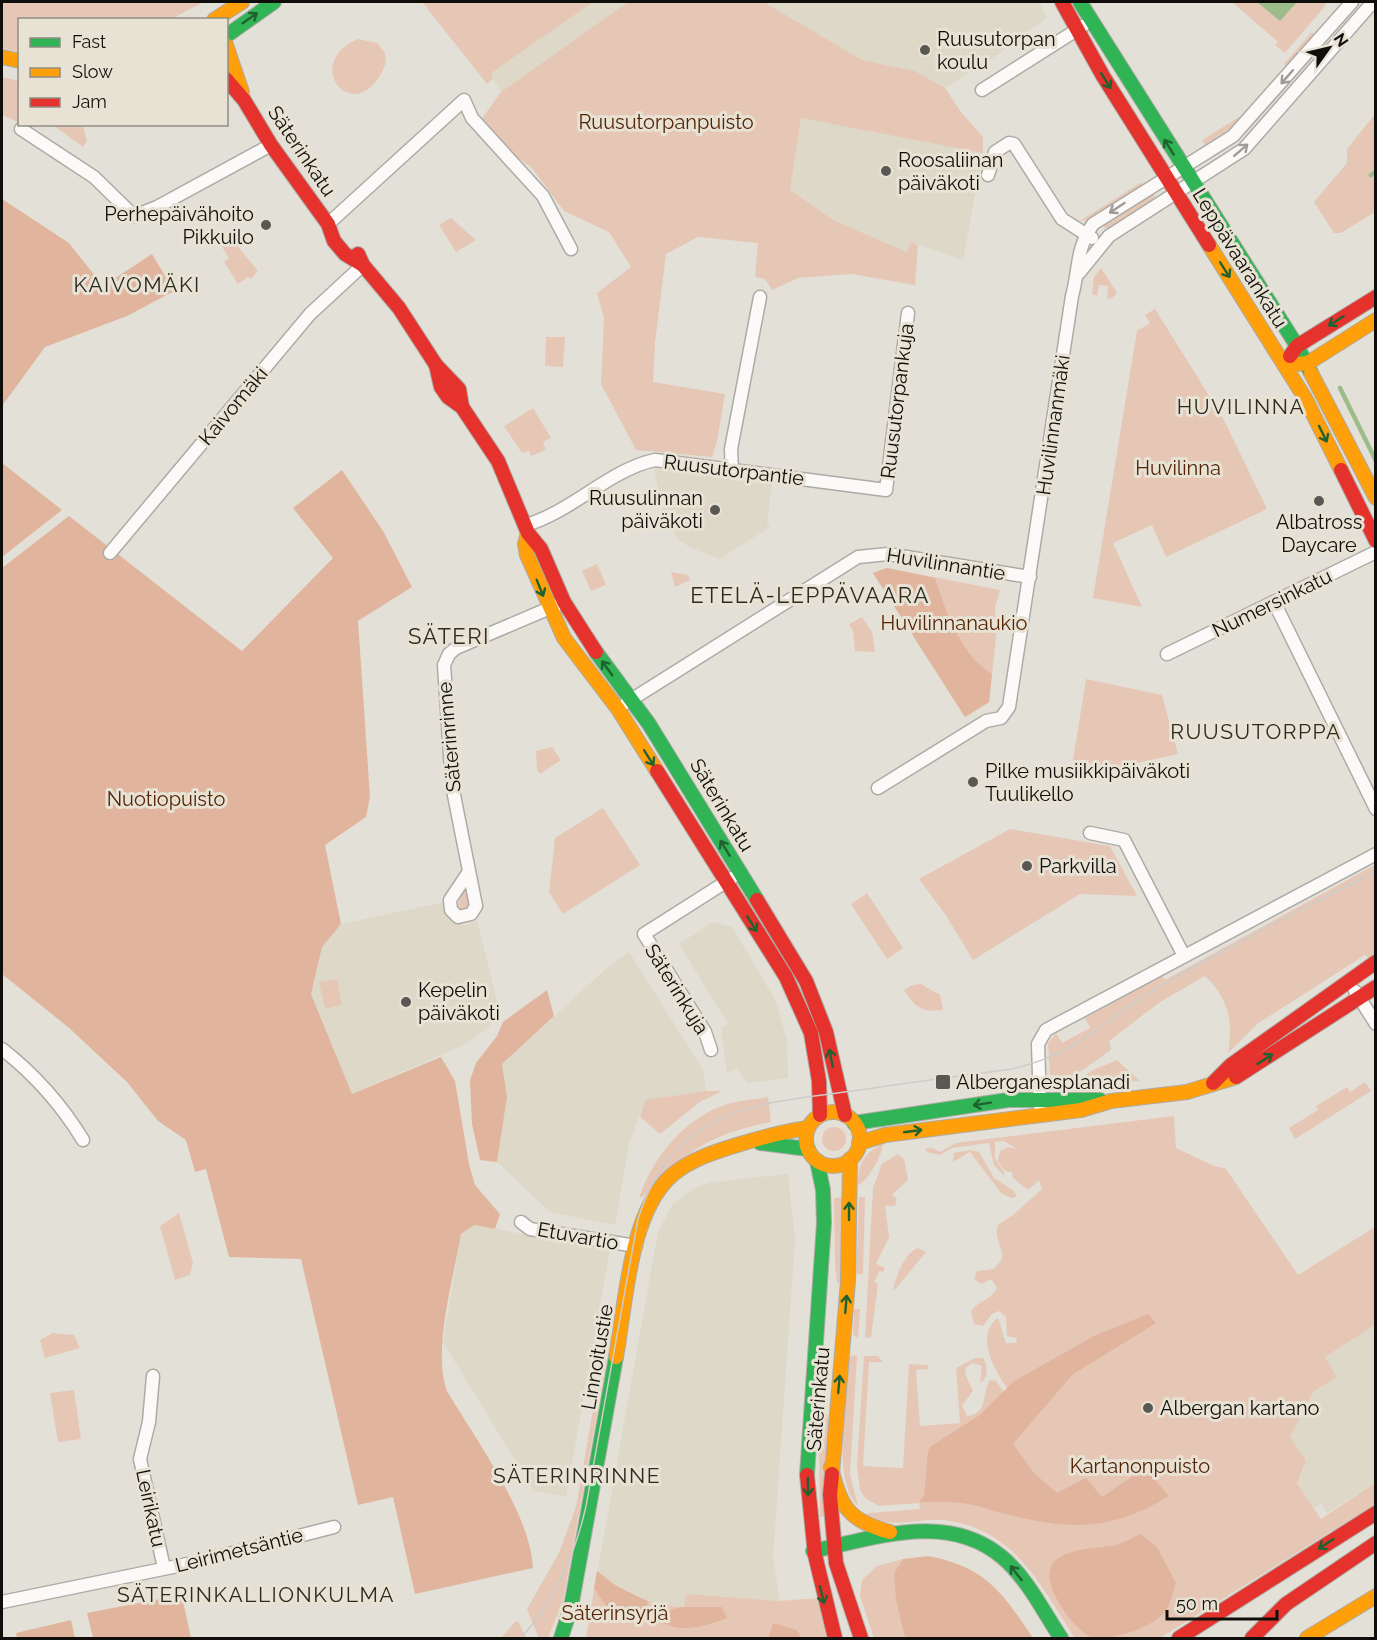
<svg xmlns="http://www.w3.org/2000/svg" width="1377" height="1640" font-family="Raleway,sans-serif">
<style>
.built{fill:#ddd8c8}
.green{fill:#e6c7b6}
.forest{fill:#e1b59d}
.water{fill:#9cbc89}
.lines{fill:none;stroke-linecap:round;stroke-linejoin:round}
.stream{stroke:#9cbc89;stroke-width:4.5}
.street-casing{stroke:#adaba5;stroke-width:15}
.fast-casing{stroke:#adaba5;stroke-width:16}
.slow-casing{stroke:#adaba5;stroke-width:16}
.jam-casing{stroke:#adaba5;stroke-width:16}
.street{stroke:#fbfaf9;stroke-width:12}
.fast{stroke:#30b455;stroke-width:14}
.slow{stroke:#ff9f0a;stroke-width:14}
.jam{stroke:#e5322d;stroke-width:14}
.tram{stroke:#ccccca;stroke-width:1.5}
.oneway{stroke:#206130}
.oneway2{stroke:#9d9c99}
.poi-dot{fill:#5a5852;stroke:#e7e2d4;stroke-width:2}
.labels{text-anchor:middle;stroke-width:6;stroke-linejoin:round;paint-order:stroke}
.poi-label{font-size:20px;fill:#100e0a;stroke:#e7e2d4;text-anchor:start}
.park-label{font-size:20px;fill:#552306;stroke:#e7e2d4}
.street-label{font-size:20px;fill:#100e0a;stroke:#e7e2d4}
.neighbourhood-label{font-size:21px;letter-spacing:1.5px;fill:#2d2a1f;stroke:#e7e2d4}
.quarter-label{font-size:22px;letter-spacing:1.5px;fill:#2d2a1f;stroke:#e7e2d4}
</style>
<rect width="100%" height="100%" fill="#e3e0d8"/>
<!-- built -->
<g class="built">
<polygon points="435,2 628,2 501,92 490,74"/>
<polygon points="764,2 1039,2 1047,18 1028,31 1019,41 945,88 915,71 862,60"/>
<polygon points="801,117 983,153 963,260 911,242 907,252 835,221 790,190"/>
<polygon points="654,468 772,484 767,523 770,527 720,559 693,549 680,541 664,519"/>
<polygon points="445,902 448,915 453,921 467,925 477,920 499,1009 490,1026 466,1044 352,1094 311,994 322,946 341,924"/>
<polygon points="713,922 732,927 776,1001 787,1040 788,1078 747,1083 737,1068 727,1073 721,1028 728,1024 679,944"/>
<polygon points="629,952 703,1070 706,1091 645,1100 629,1144 615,1225 550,1212 497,1162 507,1097 502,1064 608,967"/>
<polygon points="788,1174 795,1239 773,1558 780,1601 686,1594 685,1607 656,1606 596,1580 658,1232 672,1205 694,1188 712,1182"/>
<polygon points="474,1225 610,1250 566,1497 534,1491 443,1342 461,1234"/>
<polygon points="1375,1325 1375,1483 1327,1513 1321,1504 1314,1508 1297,1482 1305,1467 1290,1437 1313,1392 1337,1377 1325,1357"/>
</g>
<!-- green -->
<g class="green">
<polygon points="2,2 204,2 171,19 20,20 19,52 2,48"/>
<polygon points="422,2 593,2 491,73 493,79 487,84"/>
<polygon points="628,2 764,2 862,60 915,71 945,88 961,112 983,137 983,153 801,118 790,190 835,221 907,252 911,242 918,245 915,285 851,274 798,278 772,290 765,279 755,277 758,243 698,237 666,254 655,343 653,382 725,394 717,441 712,457 636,450 601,384 604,318 597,293 631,267 609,232 564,211 532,168 511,153 480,121 501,92"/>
<polygon points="1232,2 1323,2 1326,5 1285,53 1275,45 1278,42"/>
<polygon points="1312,32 1317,37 1287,67 1284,64"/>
<path d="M358 39 377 43 385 53 386 63C358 134 298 64 358 39Z"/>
<polygon points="2,77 19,81 18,122 2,115"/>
<polygon points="1244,114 1246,118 1205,145 1202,140"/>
<polygon points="1375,114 1375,212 1341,233 1334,233 1314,202 1347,163 1347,149"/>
<polygon points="53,125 83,125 87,141 83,147"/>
<polygon points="1140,183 1145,185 1090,220 1080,221"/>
<polygon points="1152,193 1156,198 1107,229 1104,227 1104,224"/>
<polygon points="451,218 476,240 456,252 439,225"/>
<polygon points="229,236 258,271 251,279 248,277 238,284 224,262 229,258 219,242"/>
<polygon points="1101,268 1117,293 1111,299 1107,298 1108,286 1099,285 1097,296 1092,294 1094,277"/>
<polygon points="1155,309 1223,418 1267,509 1166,557 1152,525 1113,543 1142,607 1093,598 1137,331 1150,323 1145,315"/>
<polygon points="546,337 565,337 563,367 545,366"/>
<polygon points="533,408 551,438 543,442 546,450 531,456 529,451 522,453 504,426"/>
<polygon points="597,564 606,585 591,591 582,571"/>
<polygon points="887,568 1000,590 995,607 996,638 989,702 965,717 873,573"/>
<polygon points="671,572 688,575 690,580 675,587"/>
<polygon points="862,617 872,632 875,652 855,651 853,631 849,624"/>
<polygon points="1086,679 1162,695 1178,754 1114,768 1073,760"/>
<polygon points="552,747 561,760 540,774 537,770 536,751"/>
<polygon points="603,808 640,865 563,914 549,892 555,838"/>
<polygon points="1010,829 1110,846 1137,896 1080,894 973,960 945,914 919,879"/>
<path d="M1375 865V953L1368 958 1365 955 1257 1024 1228 1053C1233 1021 1229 999 1205 976L1160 1002 1109 1041 1111 1050 1077 1074 1062 1079 1050 1074 1048 1044 1056 1033 1062 1043 1090 1028 1085 1018 1162 976 1165 980Z"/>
<polygon points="465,887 471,909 460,911 458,905"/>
<polygon points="867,893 903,948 887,959 851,904"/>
<polygon points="337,979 342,1005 325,1009 319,982"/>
<path d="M921 984 940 995 943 1010C921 1012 916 1008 904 990L913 985Z"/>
<polygon points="1117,1060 1140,1081 1074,1084 1091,1071"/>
<polygon points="1365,1082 1371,1091 1295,1139 1289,1128 1318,1110 1316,1106 1347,1087 1350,1092"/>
<polygon points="706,1091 722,1091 700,1102 660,1134 640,1117 645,1100"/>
<path d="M768 1097 771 1122C710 1134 685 1151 644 1196L639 1198C653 1156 687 1115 731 1103 743 1100 756 1099 768 1097Z"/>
<path d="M1174 1116 1176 1148 1212 1165 1226 1169 1298 1275 1375 1227V1325L1325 1357 1337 1377 1313 1392 1290 1437 1306 1461 1297 1483 1321 1519 1375 1483V1504L1160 1638H1075C1041 1587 1017 1532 950 1521 928 1517 907 1525 886 1522 879 1521 871 1518 864 1516L869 1513 920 1509 919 1503 879 1506 865 1498 860 1490 857 1465 864 1356H878L883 1362H869L863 1466 903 1468 909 1364 928 1365V1369L916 1370 920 1426 960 1423 956 1368 975 1358H983C988 1367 989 1377 980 1383L982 1366 972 1363 966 1368 965 1374 973 1391 962 1406 967 1416C989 1414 981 1393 990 1380L996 1381 1004 1392 1007 1388C995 1371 974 1335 998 1318L1006 1343H1017L1016 1338 1007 1336 1006 1317 999 1311 992 1314 983 1326 974 1324 971 1311C978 1301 992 1299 997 1288L991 1279 981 1284 974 1279 977 1271 993 1269 1001 1261C1005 1248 993 1238 998 1225L1013 1215 1042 1189 1039 1180 1028 1190 1013 1178 1012 1172 1005 1171 998 1161 1000 1151 1008 1147 1017 1149 1004 1141 995 1142V1158L1004 1172V1176L994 1165 989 1143 952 1148 940 1155 927 1152 925 1148H933L940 1152 956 1143Z"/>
<circle cx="834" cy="1139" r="12"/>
<path d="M883 1144C883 1153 867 1183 858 1185 858 1163 863 1154 883 1144Z"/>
<polygon points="970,1150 979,1152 994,1178 1014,1191 1017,1197 1011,1198 1001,1193 970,1152 953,1162 954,1153"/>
<polygon points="898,1154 904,1159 908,1180 892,1195 897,1199 895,1206 885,1206 889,1237 876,1264 885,1268 883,1272 879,1271 874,1282 878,1284 871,1337 865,1338 873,1188 882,1164"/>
<polygon points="846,1197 840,1283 837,1283 835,1264 834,1198"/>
<polygon points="859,1197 865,1197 863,1274 856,1274"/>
<polygon points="179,1213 193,1263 190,1275 175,1280 160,1226"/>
<path d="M918 1248 926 1252 893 1292C895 1278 904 1253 918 1248Z"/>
<polygon points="854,1309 860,1309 858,1338 853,1335"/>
<polygon points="607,1330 612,1331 563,1601 548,1638 539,1638 527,1609 559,1553 576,1507"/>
<polygon points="53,1333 74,1335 80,1348 45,1358 40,1340"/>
<path d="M852 1355 857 1356 850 1474 858 1506C831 1479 847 1395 849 1358Z"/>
<polygon points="74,1390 81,1439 58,1442 50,1393"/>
<polygon points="822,1413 827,1414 830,1425 828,1516 820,1517 819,1457"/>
<polygon points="903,1559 894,1573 905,1638 874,1638 860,1596 862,1580 877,1566"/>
<path d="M597 1571C624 1592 650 1606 684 1607L686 1594 780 1601 818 1598 830 1638H586Z"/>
<polygon points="518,1621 526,1638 501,1638 515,1622"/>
</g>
<!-- forest -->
<g class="forest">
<polygon points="2,199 69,243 103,286 152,254 174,291 127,316 45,347 2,406"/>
<polygon points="2,463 62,510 2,557"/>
<path d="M342 470 383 531 412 587 358 621 370 797 366 817 325 845 341 924 322 947 311 994 352 1094 441 1057 455 1081 469 1164 475 1185 500 1214 495 1229 474 1225 461 1234C454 1276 432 1351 447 1391 475 1439 530 1512 533 1568L415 1594 393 1497 358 1505 301 1259 229 1257 206 1169 195 1172 186 1140 158 1121 127 1082 68 1027 2 974V568L69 516 242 651 333 558 293 508Z"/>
<path d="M887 568 935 578C945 610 961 656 992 674L989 702 965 717 873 573Z"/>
<polygon points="547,990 554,1016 502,1064 507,1097 497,1162 480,1160 472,1124 470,1080 476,1063 497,1036 503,1022"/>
<path d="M1148 1314 1156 1323 1072 1375 1013 1444 1034 1473 1057 1493 1086 1478 1102 1497 1137 1473 1130 1462 1133 1460 1147 1470 1169 1496C1114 1530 1072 1531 1010 1515 994 1512 977 1504 961 1503 947 1501 933 1503 919 1502L924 1496 928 1452 931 1446 980 1415 1014 1381 1096 1335Z"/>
<path d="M1141 1534 1157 1547 1176 1583C1173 1591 1171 1602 1167 1609 1156 1627 1114 1640 1093 1638 1074 1631 1035 1579 1055 1561 1071 1547 1096 1549 1116 1545 1124 1543 1133 1537 1141 1534Z"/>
<path d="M928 1556C986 1567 1002 1592 1033 1638H905L896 1599 894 1573 903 1559Z"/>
<polygon points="597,1571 614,1585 647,1601 649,1616 642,1619 606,1606 594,1588"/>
<polygon points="181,1592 191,1638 93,1638 87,1613 175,1596"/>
<path d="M681 1607H722L727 1618C706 1626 680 1634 661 1622L664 1612Z"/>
<polygon points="71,1620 75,1638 17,1638 16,1633"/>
<polygon points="773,1623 797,1630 801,1638 768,1638"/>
</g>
<!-- water -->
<polygon class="water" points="1257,2 1297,2 1280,21"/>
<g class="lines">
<!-- stream -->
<g class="stream">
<polyline points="1371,175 1376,171"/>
<polyline points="1340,388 1376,461"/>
</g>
<defs>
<g id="street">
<polyline points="982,90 1083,26"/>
<polyline points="21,129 94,177 134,216 157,207 271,145"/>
<polyline points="988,175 995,152 1009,143 1014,144 1062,219 1092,238"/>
<polyline points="328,224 464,100 472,118 543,196 571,249"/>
<polyline points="1079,273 1109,236 1244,149 1373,2"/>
<polyline points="732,472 731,449 760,297"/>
<path d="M526 525C571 512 611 469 655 460L886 490 908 313"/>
<polyline points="110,553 310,314 363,265"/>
<polyline points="1274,602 1376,809"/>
<polyline points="1167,654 1376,552"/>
<polyline points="626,703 858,557 888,554 1030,577"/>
<path d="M878 788 986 721 1001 718 1009 707 1072 296C1080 267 1075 251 1093 224L1233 136 1352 2"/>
<polyline points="1090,833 1124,840 1184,956"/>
<polyline points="468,873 450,900 451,910 458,917 471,914 476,906 452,785 444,665 449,654 456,648 557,605"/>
<polyline points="1355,991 1376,1024"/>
<path d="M2 1049C34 1074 61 1104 83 1140"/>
<polyline points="711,1050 705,1032 644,934 732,878"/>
<polyline points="1040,1106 1038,1044 1046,1030 1376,854"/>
<polyline points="521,1222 530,1229 636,1246"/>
<polyline points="153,1376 149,1422 140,1459 164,1568"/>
<polyline points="2,1602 197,1562 334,1527"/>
</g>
<g id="fast">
<polyline points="1080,2 1297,346 1311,373"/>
<polyline points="226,36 274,2"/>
<polyline points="596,652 649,724 757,900"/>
<polyline points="854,1123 1008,1100 1100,1100"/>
<polyline points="760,1143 808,1149"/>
<polyline points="807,1475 824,1223 823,1190 817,1161"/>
<path d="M813 1551C875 1538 947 1511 1002 1557 1027 1578 1043 1611 1061 1638"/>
<polyline points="561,1638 571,1607 616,1357"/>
</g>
<g id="slow">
<polyline points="214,20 242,2"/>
<polyline points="226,45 242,92"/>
<polyline points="2,57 20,61"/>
<polyline points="1209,245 1305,398 1341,470"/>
<polyline points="1298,364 1308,363 1376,320"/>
<polyline points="1311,373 1376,498"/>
<polyline points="528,533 525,544 527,555 564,638 618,709 657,771"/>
<circle cx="833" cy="1139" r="27"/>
<polyline points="859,1143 885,1135 1081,1110 1111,1101 1187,1092 1236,1077"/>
<path d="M616 1357C626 1303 629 1214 671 1176 689 1160 714 1152 737 1145 760 1138 784 1131 808 1128"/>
<path d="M831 1467C840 1507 849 1521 890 1532"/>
<polyline points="832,1474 848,1281 850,1159"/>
<polyline points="1307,1638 1376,1596"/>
</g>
<g id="jam">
<polyline points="1062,2 1103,76 1209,245"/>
<polyline points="226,79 244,100 271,145 328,224 334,241 345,254 363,265"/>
<polyline points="358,254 363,265 399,308 436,365 459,389 462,407"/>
<polyline points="1290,356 1297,346 1376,297"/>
<polyline points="436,365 441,387 448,397 462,407 498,461 528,533 541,549 564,602 596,652"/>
<polyline points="1341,470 1376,541"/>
<polyline points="657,771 786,977 811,1033 819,1081 820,1115"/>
<polyline points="757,900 806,981 826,1032 845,1115"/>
<polyline points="1236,1077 1376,987"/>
<polyline points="1213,1083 1231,1065 1376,962"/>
<polyline points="832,1474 830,1495 836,1563 861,1638"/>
<polyline points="807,1475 815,1555 835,1638"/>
<polyline points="1179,1638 1376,1513"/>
<polyline points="1252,1638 1286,1604 1376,1543"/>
</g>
</defs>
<!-- street casing -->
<use href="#street" class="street-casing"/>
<!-- fast casing -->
<use href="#fast" class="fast-casing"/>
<!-- slow casing -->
<use href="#slow" class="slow-casing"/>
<!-- jam casing -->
<use href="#jam" class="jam-casing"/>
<!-- street -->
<use href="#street" class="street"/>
<!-- fast -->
<use href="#fast" class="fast"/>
<!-- slow -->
<use href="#slow" class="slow"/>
<!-- jam -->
<use href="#jam" class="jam"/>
<!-- tram -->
<path class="tram" d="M521 1638C555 1600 575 1556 586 1506L638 1219C674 1108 752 1104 853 1091 906 1083 959 1076 1012 1069 1080 1054 1105 1018 1162 985 1231 944 1304 909 1376 871"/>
</g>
<!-- one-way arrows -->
<defs><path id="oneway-shaft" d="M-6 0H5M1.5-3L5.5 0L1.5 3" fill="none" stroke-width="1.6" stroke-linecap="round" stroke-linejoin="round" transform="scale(1.5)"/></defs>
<g class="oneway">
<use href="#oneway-shaft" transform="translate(250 18) rotate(-35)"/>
<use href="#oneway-shaft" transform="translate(1106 81) rotate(58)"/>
<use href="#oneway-shaft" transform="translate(1169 147) rotate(-122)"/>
<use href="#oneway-shaft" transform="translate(1225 270) rotate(58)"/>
<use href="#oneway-shaft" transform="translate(1336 321) rotate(148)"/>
<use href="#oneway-shaft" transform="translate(1323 434) rotate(64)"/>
<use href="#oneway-shaft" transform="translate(540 588) rotate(68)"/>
<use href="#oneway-shaft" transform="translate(607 668) rotate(-126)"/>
<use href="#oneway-shaft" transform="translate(649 758) rotate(58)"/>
<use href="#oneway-shaft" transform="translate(725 848) rotate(-121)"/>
<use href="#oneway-shaft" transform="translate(752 924) rotate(58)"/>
<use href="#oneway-shaft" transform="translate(831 1058) rotate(-101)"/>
<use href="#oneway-shaft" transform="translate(1265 1059) rotate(-33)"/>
<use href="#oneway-shaft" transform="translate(982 1104) rotate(171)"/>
<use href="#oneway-shaft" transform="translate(913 1131) rotate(-8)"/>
<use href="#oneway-shaft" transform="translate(849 1211) rotate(-90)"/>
<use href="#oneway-shaft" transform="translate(846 1304) rotate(-85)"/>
<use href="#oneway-shaft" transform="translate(839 1384) rotate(-85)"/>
<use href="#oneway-shaft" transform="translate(808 1487) rotate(89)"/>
<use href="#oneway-shaft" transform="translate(1326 1544) rotate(147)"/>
<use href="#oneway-shaft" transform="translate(1016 1573) rotate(-128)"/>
<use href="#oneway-shaft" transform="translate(822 1595) rotate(76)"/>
</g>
<g class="oneway2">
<use href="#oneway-shaft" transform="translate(1287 77) rotate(131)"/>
<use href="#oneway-shaft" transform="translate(1241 150) rotate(-41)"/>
<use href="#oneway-shaft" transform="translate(1117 208) rotate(147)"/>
</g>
<!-- markers -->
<g class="poi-dot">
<circle cx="925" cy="50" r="6"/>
<circle cx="886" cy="171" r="6"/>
<circle cx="266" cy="225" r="6"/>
<circle cx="1319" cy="501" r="6"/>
<circle cx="715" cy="510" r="6"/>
<circle cx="973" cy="782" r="6"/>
<circle cx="1027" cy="866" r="6"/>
<circle cx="406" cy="1002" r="6"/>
<rect x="935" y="1074" width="16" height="16" rx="3"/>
<circle cx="1148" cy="1408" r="6"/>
</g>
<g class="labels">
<!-- poi labels -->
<g class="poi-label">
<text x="937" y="46">Ruusutorpan<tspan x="937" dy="23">koulu</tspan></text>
<text x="898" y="167">Roosaliinan<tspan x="898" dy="23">päiväkoti</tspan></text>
<text x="254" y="221" text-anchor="end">Perhepäivähoito<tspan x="254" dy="23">Pikkuilo</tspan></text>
<text x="703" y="505" text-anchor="end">Ruusulinnan<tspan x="703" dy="23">päiväkoti</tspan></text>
<text x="1319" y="529" text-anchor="middle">Albatross<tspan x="1319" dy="23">Daycare</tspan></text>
<text x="985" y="778">Pilke musiikkipäiväkoti<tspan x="985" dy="23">Tuulikello</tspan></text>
<text x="1039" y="873">Parkvilla</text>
<text x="418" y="997">Kepelin<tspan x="418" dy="23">päiväkoti</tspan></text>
<text x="956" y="1089">Alberganesplanadi</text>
<text x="1160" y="1415">Albergan kartano</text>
</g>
<!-- park labels -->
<g class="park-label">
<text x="666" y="129">Ruusutorpanpuisto</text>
<text x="1178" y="475">Huvilinna</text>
<text x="954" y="630">Huvilinnanaukio</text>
<text x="166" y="806">Nuotiopuisto</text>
<text x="1140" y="1473">Kartanonpuisto</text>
<text x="615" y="1620">Säterinsyrjä</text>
</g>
<!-- street labels -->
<g class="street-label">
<text transform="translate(302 151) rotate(56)" y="7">Säterinkatu</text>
<text transform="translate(1240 258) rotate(58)" y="7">Leppävaarankatu</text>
<text transform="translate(897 401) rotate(-83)" y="7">Ruusutorpankuja</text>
<text transform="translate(233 406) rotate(-50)" y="7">Kaivomäki</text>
<text transform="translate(1053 425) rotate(-82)" y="7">Huvilinnanmäki</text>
<text transform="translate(734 470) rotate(7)" y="7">Ruusutorpantie</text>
<text transform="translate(946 564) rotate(9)" y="7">Huvilinnantie</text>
<text transform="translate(1272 603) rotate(-26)" y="7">Numersinkatu</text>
<text transform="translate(449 737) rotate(-95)" y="7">Säterinrinne</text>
<text transform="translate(722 805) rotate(59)" y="7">Säterinkatu</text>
<text transform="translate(677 989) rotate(58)" y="7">Säterinkuja</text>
<text transform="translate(578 1236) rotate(10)" y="7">Etuvartio</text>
<text transform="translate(597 1357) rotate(-80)" y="7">Linnoitustie</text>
<text transform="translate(818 1399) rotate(-85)" y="7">Säterinkatu</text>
<text transform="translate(151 1508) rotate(78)" y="7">Leirikatu</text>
<text transform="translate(239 1550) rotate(-14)" y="7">Leirimetsäntie</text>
</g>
<!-- neighbourhood labels -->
<g class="neighbourhood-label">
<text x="137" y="292">KAIVOMÄKI</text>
<text x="1241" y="414">HUVILINNA</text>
<text x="1256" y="739">RUUSUTORPPA</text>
<text x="577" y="1483">SÄTERINRINNE</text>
<text x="256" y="1602">SÄTERINKALLIONKULMA</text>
</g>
<!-- quarter labels -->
<g class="quarter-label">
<text x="810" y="603">ETELÄ-LEPPÄVAARA</text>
<text x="449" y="644">SÄTERI</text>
</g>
</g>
<!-- border -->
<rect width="1377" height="1640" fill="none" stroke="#100e0a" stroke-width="6"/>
<!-- legend -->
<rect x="18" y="18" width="210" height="108" fill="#e7e2d4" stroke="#918d83" stroke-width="1.5"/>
<rect x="30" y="38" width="30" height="9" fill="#30b455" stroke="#918d83" stroke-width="1.5"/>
<text x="72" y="48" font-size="18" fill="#100e0a">Fast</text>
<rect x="30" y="68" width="30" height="9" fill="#ff9f0a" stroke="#918d83" stroke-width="1.5"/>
<text x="72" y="78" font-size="18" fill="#100e0a">Slow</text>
<rect x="30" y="98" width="30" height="9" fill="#e5322d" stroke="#918d83" stroke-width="1.5"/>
<text x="72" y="108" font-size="18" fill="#100e0a">Jam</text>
<!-- north arrow -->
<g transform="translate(1329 48) rotate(56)" stroke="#e7e2d4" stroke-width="4.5" paint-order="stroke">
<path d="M0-4.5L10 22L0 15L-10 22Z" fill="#100e0a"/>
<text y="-9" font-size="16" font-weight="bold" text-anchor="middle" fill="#100e0a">N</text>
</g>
<!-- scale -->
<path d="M1167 1610v9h110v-9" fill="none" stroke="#100e0a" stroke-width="3"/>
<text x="1176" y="1610" font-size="18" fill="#100e0a" stroke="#e7e2d4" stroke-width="4.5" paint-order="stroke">50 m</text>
</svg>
